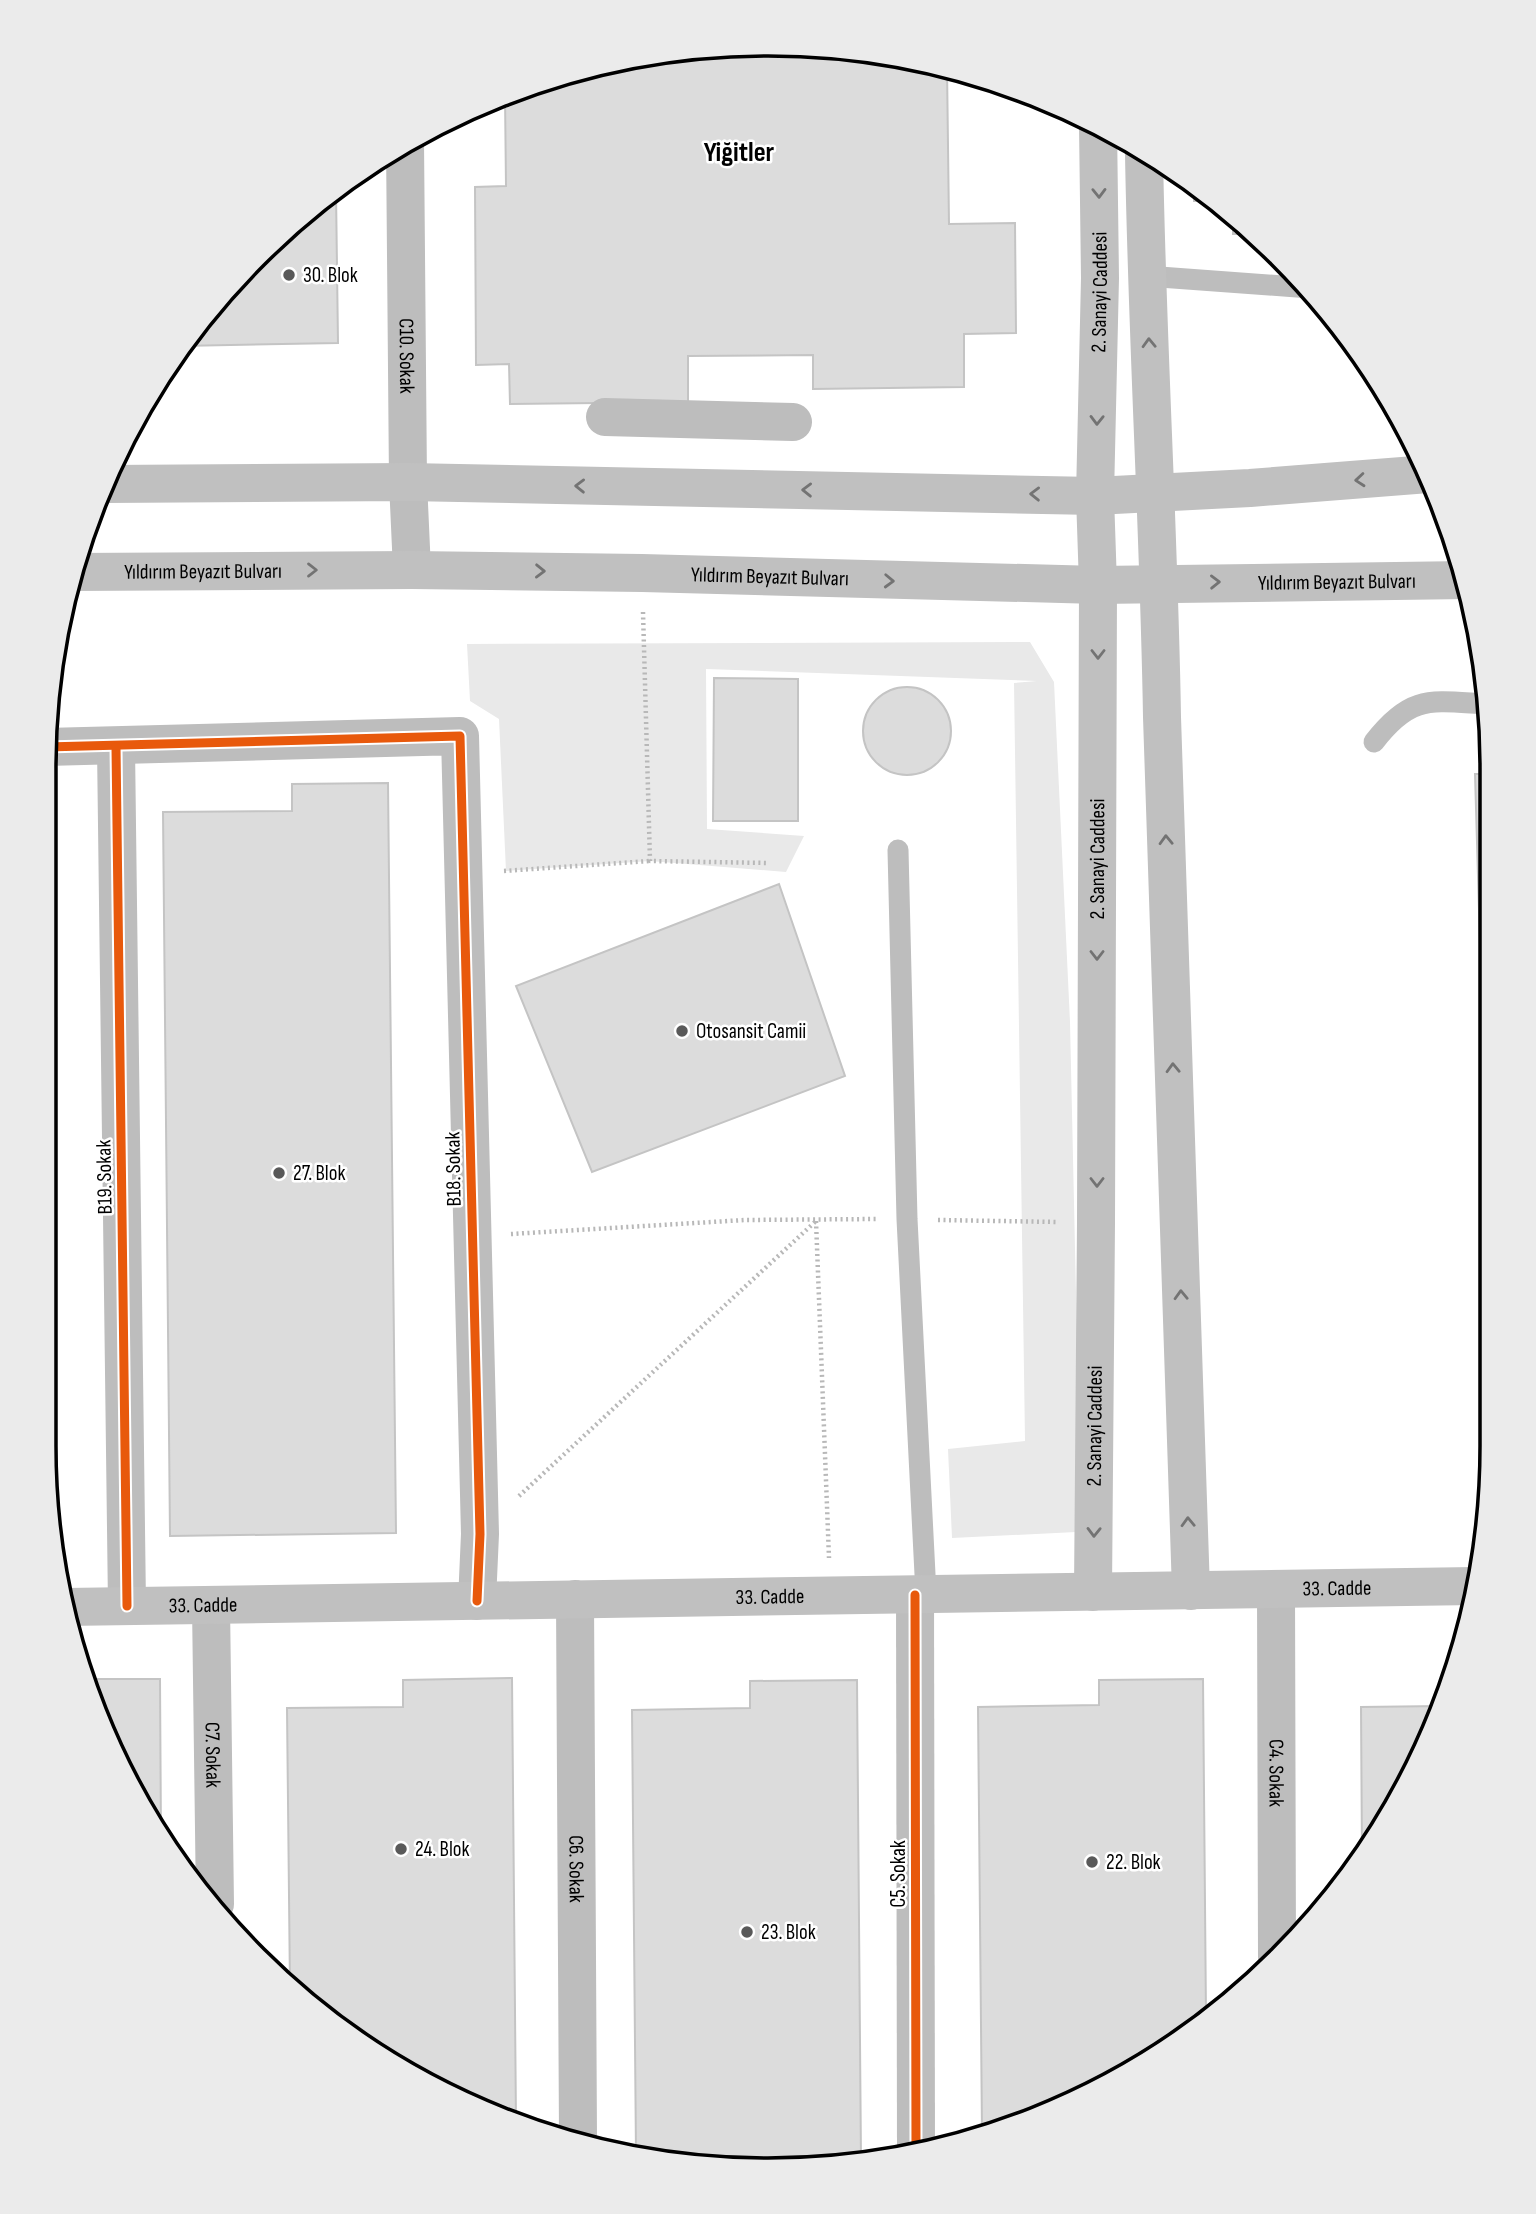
<svg xmlns="http://www.w3.org/2000/svg" width="1536" height="2214" font-family="'Sofia Sans Condensed',sans-serif">
<style>
.green{fill:#e9e9e9}
.building{fill:#dcdcdc;stroke:#c4c4c4;stroke-width:2}
.lines{fill:none;stroke-linecap:round;stroke-linejoin:round}
.path{stroke:#b8b8b8;stroke-width:4.5;stroke-dasharray:2 3.5;stroke-linecap:butt}
.service{stroke:#bdbdbd;stroke-width:21}
.minor{stroke:#bdbdbd;stroke-width:38}
.secondary{stroke:#c0c0c0;stroke-width:38}
.cycleway-casing{stroke:#fff;stroke-width:13}
.cycleway{stroke:#e8590c;stroke-width:9}
.oneway{stroke:#737373}
.poi-dot{fill:#595959;stroke:#fff;stroke-width:2.5}
.labels{text-anchor:middle;stroke-width:5;stroke-linejoin:round;paint-order:stroke}
.poi-label{font-size:21px;fill:#000;stroke:#fff;text-anchor:start}
.street-label{font-size:21px;fill:#000;stroke:#fff}
.district-label{font-size:28px;font-weight:bold;fill:#000;stroke:#fff}
.rim{fill:none;stroke:#000;stroke-width:3.5}
</style>
<rect width="100%" height="100%" fill="#fff"/>
<!-- green -->
<polygon class="green" points="1030,642 1054,682 1070,1022 1079,1429 1076,1532 952,1538 948,1449 1025,1441 1014,683 1037,681 706,669 707,829 804,836 786,872 650,861 506,871 499,719 470,701 467,644"/>
<!-- building -->
<g class="building">
<polygon points="815,45 947,67 949,224 1015,223 1016,333 964,334 964,387 813,389 813,355 688,356 688,402 510,404 509,364 476,365 475,187 506,186 505,96 535,82 673,50"/>
<polygon points="1194,184 1209,193 1216,201 1194,201"/>
<polygon points="336,191 338,343 181,346 194,327 290,224"/>
<polygon points="1233,216 1252,234 1233,234"/>
<polygon points="714,678 798,679 798,821 713,821"/>
<circle cx="907" cy="731" r="44"/>
<polygon points="1475,774 1487,774 1489,1252"/>
<polygon points="44,780 46,780 54,1521 44,1446"/>
<polygon points="388,783 396,1533 170,1536 163,812 292,811 292,784"/>
<polygon points="779,884 845,1076 592,1172 516,986"/>
<polygon points="512,1678 516,2122 490,2115 366,2048 290,1989 287,1708 403,1707 403,1680"/>
<polygon points="86,1679 160,1679 161,1841 118,1766"/>
<polygon points="1203,1679 1206,2017 1089,2095 982,2132 978,1707 1099,1705 1099,1680"/>
<polygon points="857,1680 861,2161 768,2170 674,2164 636,2154 632,1710 750,1708 750,1681"/>
<polygon points="1440,1706 1418,1766 1362,1856 1361,1707"/>
</g>
<g class="lines">
<!-- path -->
<g class="path">
<polyline points="643,612 650,861 769,863"/>
<polyline points="504,871 650,861"/>
<polyline points="938,1220 1059,1222"/>
<polyline points="816,1221 829,1558"/>
<polyline points="511,1234 745,1220 877,1219"/>
<polyline points="519,1496 816,1221"/>
</g>
<!-- service -->
<g class="service">
<polyline points="1146,276 1310,288"/>
<path d="M1374 742C1411 694 1431 701 1486 704"/>
<polyline points="898,850 907,1219 926,1594"/>
</g>
<!-- minor -->
<g class="minor">
<path id="s1" d="M405 141 408 482 412 570"/>
<polyline points="605,417 793,422"/>
<polyline points="46,747 460,736 480,1534 477,1601"/>
<polyline points="116,747 127,1606"/>
<path id="s2" d="M1276 1589 1277 1957"/>
<polyline points="915,1595 916,2154"/>
<path id="s3" d="M575 1599 578 2138"/>
<path id="s4" d="M211 1605 215 1904"/>
</g>
<!-- secondary -->
<g class="secondary">
<path d="M1144 153C1147 341 1159 529 1162 717L1191 1591"/>
<polyline points="106,484 408,482 1095,496 1250,488 1428,474"/>
<path id="s5" d="M72 572 412 570 642 573 1098 585 1467 580"/>
<path id="s6" d="M1093 1592 1096 1223 1098 585 1095 496 1100 278 1098 125"/>
<path id="s7" d="M65 1607 1475 1586"/>
</g>
<defs>
<g id="cycleway">
<polyline points="46,747 460,736 480,1534 477,1601"/>
<polyline points="116,747 127,1606"/>
<polyline points="915,1595 916,2154"/>
</g>
</defs>
<!-- cycleway casing -->
<use href="#cycleway" class="cycleway-casing"/>
<!-- cycleway -->
<use href="#cycleway" class="cycleway"/>
</g>
<!-- one-way arrows -->
<defs><path id="oneway-chevron" d="M-2-3.5L2.5 0L-2 3.5" fill="none" stroke-width="1.6" stroke-linecap="round" stroke-linejoin="round" transform="scale(1.75)"/></defs>
<g class="oneway">
<use href="#oneway-chevron" transform="translate(1099 193) rotate(89)"/>
<use href="#oneway-chevron" transform="translate(1149 343) rotate(-92)"/>
<use href="#oneway-chevron" transform="translate(1097 420) rotate(91)"/>
<use href="#oneway-chevron" transform="translate(1360 480) rotate(175)"/>
<use href="#oneway-chevron" transform="translate(580 486) rotate(-179)"/>
<use href="#oneway-chevron" transform="translate(807 490) rotate(-179)"/>
<use href="#oneway-chevron" transform="translate(1035 494) rotate(-179)"/>
<use href="#oneway-chevron" transform="translate(312 570)"/>
<use href="#oneway-chevron" transform="translate(540 571) rotate(1)"/>
<use href="#oneway-chevron" transform="translate(889 581) rotate(2)"/>
<use href="#oneway-chevron" transform="translate(1215 582) rotate(-1)"/>
<use href="#oneway-chevron" transform="translate(1098 654) rotate(90)"/>
<use href="#oneway-chevron" transform="translate(1166 840) rotate(-92)"/>
<use href="#oneway-chevron" transform="translate(1097 955) rotate(90)"/>
<use href="#oneway-chevron" transform="translate(1173 1068) rotate(-92)"/>
<use href="#oneway-chevron" transform="translate(1097 1182) rotate(90)"/>
<use href="#oneway-chevron" transform="translate(1181 1295) rotate(-92)"/>
<use href="#oneway-chevron" transform="translate(1188 1522) rotate(-92)"/>
<use href="#oneway-chevron" transform="translate(1094 1532) rotate(91)"/>
</g>
<!-- markers -->
<g class="poi-dot">
<circle cx="289" cy="275" r="7"/>
<circle cx="682" cy="1031" r="7"/>
<circle cx="279" cy="1173" r="7"/>
<circle cx="401" cy="1849" r="7"/>
<circle cx="1092" cy="1862" r="7"/>
<circle cx="747" cy="1932" r="7"/>
</g>
<g class="labels">
<!-- poi labels -->
<g class="poi-label">
<text x="303" y="282">30. Blok</text>
<text x="696" y="1038">Otosansit Camii</text>
<text x="293" y="1180">27. Blok</text>
<text x="415" y="1856">24. Blok</text>
<text x="1106" y="1869">22. Blok</text>
<text x="761" y="1939">23. Blok</text>
</g>
<!-- street labels -->
<g class="street-label">
<text dy="7" stroke="none"><textPath href="#s6" startOffset="1300">2. Sanayi Caddesi</textPath></text>
<text dy="7" stroke="none"><textPath href="#s1" startOffset="215">C10. Sokak</textPath></text>
<text dy="7" stroke="none"><textPath href="#s5" startOffset="131">Yıldırım Beyazıt Bulvarı</textPath></text>
<text dy="7" stroke="none"><textPath href="#s5" startOffset="698">Yıldırım Beyazıt Bulvarı</textPath></text>
<text dy="7" stroke="none"><textPath href="#s5" startOffset="1265">Yıldırım Beyazıt Bulvarı</textPath></text>
<text dy="7" stroke="none"><textPath href="#s6" startOffset="733">2. Sanayi Caddesi</textPath></text>
<text transform="translate(453 1169) rotate(-91)" y="7">B18. Sokak</text>
<text transform="translate(104 1177) rotate(-91)" y="7">B19. Sokak</text>
<text dy="7" stroke="none"><textPath href="#s6" startOffset="166">2. Sanayi Caddesi</textPath></text>
<text dy="7" stroke="none"><textPath href="#s7" startOffset="1272">33. Cadde</textPath></text>
<text dy="7" stroke="none"><textPath href="#s7" startOffset="705">33. Cadde</textPath></text>
<text dy="7" stroke="none"><textPath href="#s7" startOffset="138">33. Cadde</textPath></text>
<text dy="7" stroke="none"><textPath href="#s4" startOffset="150">C7. Sokak</textPath></text>
<text dy="7" stroke="none"><textPath href="#s2" startOffset="184">C4. Sokak</textPath></text>
<text dy="7" stroke="none"><textPath href="#s3" startOffset="270">C6. Sokak</textPath></text>
<text transform="translate(898 1874) rotate(-90)" y="7">C5. Sokak</text>
</g>
<!-- district labels -->
<g class="district-label">
<text x="739" y="161">Yiğitler</text>
</g>
</g>
<!-- crop -->
<path d="M0 0H1536V2214H0ZM768 56H768A712 712 0 0 1 1480 768V1446A712 712 0 0 1 768 2158H768A712 712 0 0 1 56 1446V768A712 712 0 0 1 768 56Z" fill="#ebebeb" fill-rule="evenodd"/>
<path class="rim" d="M768 56H768A712 712 0 0 1 1480 768V1446A712 712 0 0 1 768 2158H768A712 712 0 0 1 56 1446V768A712 712 0 0 1 768 56Z"/>
</svg>
